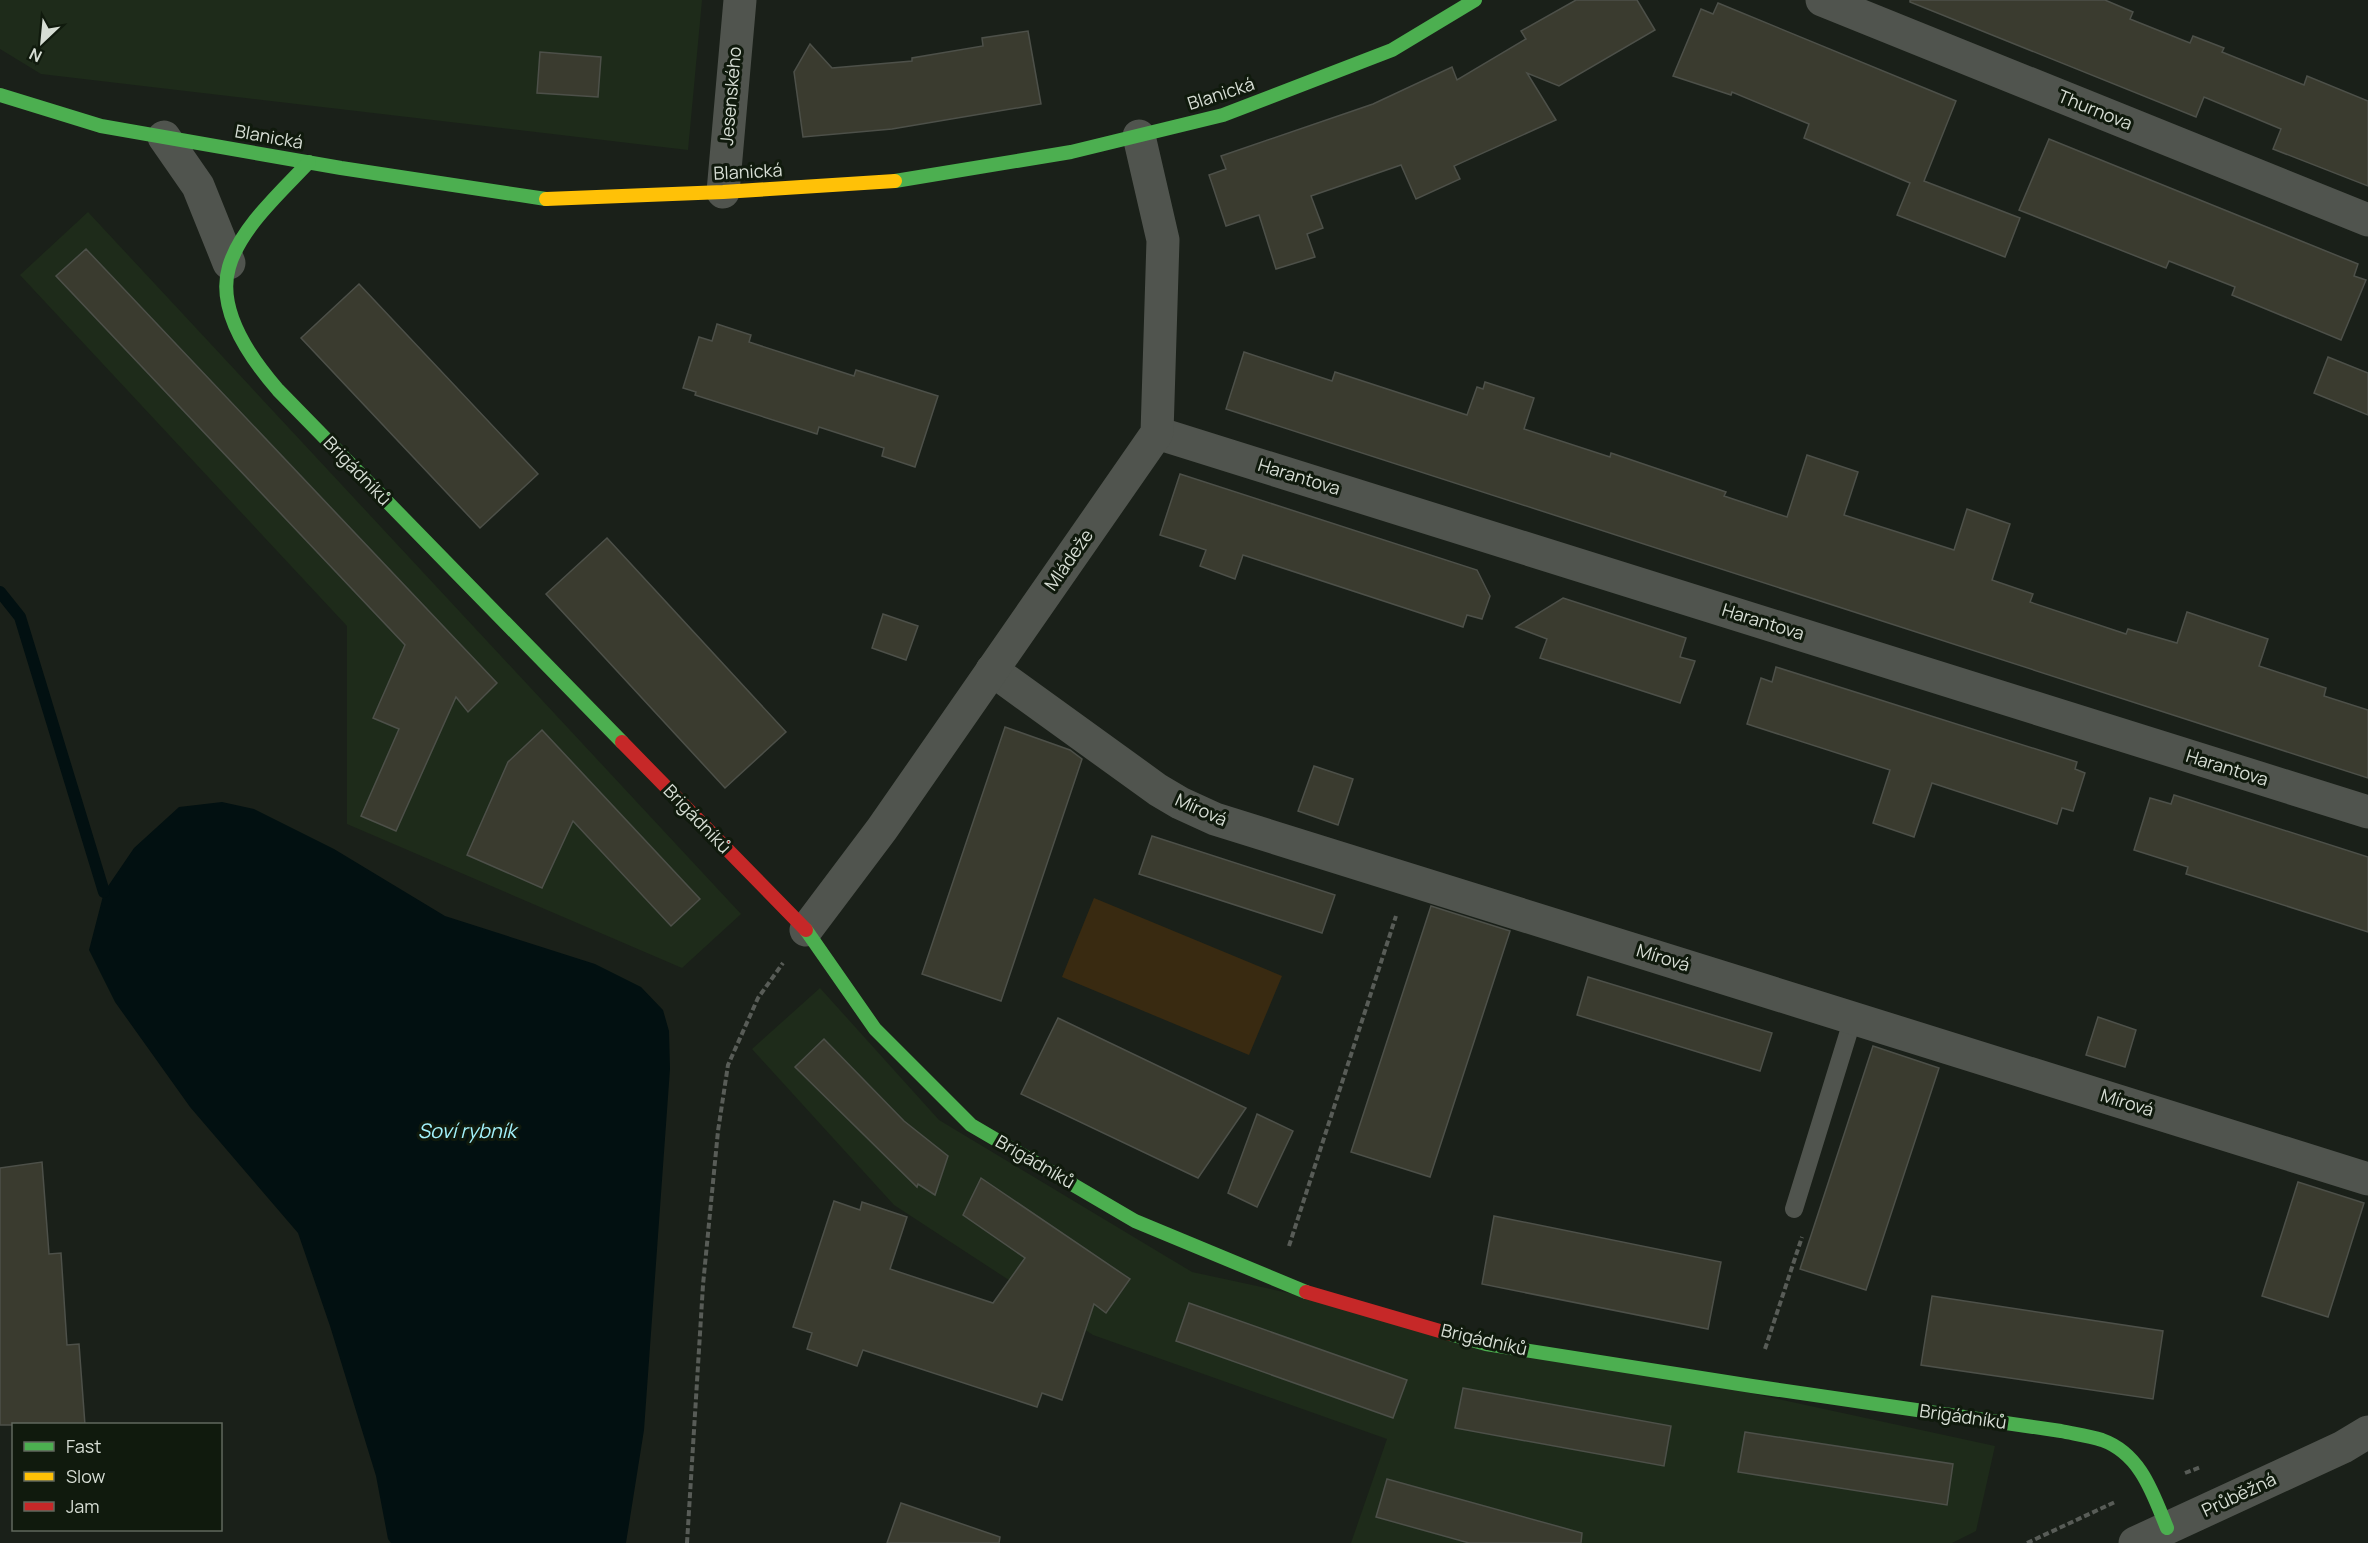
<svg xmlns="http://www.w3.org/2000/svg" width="2368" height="1543" font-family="Manrope,sans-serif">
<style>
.built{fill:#1e2b1a}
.green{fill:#392a11}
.water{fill:#021011}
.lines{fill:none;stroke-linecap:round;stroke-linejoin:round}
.stream{stroke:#021011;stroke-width:12}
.building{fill:#3a3b2f;stroke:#4d5049;stroke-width:1.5}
.path{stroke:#585c57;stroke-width:4;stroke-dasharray:6 3;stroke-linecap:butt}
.lane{stroke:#50544e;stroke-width:18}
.street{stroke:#50544e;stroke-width:33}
.fast{stroke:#4caf50;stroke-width:14}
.slow{stroke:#ffc107;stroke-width:14}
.jam{stroke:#c62828;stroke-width:14}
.labels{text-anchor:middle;stroke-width:6;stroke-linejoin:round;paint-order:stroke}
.street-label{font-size:18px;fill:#d7ded5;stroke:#101a0d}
.water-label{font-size:20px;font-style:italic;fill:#a3f2fb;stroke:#101a0d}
</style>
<rect width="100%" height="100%" fill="#1a2019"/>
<!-- built -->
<g class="built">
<polygon points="0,0 702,0 688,150 41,74 0,49"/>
<polygon points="88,212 741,914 682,968 347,824 347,626 20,275"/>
<polygon points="820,988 939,1120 1192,1272 1995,1446 1976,1531 1952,1543 1351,1543 1387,1439 1093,1335 894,1205 752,1049"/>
</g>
<!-- green -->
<polygon class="green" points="1094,898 1282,976 1249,1055 1062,977"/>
<!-- water -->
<polygon class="water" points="222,802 254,809 334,849 445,916 595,964 641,987 663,1010 669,1031 670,1069 644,1430 626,1543 391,1543 388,1539 376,1476 330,1326 298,1233 190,1107 115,1002 89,950 104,892 134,848 179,807"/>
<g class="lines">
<!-- stream -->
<polyline class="stream" points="0,592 20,617 104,892"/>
</g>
<!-- building -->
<g class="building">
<polygon points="1576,0 1637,0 1655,30 1559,86 1527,73 1556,120 1454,166 1460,179 1416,199 1401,165 1311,196 1323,228 1307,234 1315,257 1276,269 1259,215 1226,226 1209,175 1226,169 1221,156 1373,104 1452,67 1457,80 1526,39 1521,31"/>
<polygon points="1910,0 2105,0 2133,12 2130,19 2190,43 2193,36 2224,48 2222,52 2304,85 2307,76 2368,101 2368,186 2273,149 2281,129 2204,97 2196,117 1910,2"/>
<polygon points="1718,3 1956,101 1924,181 2020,218 2005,257 1897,215 1910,183 1804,138 1809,124 1732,92 1731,95 1673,76 1701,9 1713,14"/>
<polygon points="1028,31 1041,104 892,129 803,137 794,72 810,44 832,68 912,61 912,58 983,46 982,38"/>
<polygon points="540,52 601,57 598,97 537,93"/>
<polygon points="2049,139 2358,264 2354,276 2366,280 2341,340 2232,295 2235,287 2169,261 2166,268 2019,210"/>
<polygon points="86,249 497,683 468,712 456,697 396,831 361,816 399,729 373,718 405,645 56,276"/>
<polygon points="359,284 538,474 480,528 301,338"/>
<polygon points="717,324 751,335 749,342 854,376 856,370 938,396 915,467 882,456 884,448 819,427 817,434 695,395 696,392 683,388 699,337 712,341"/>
<polygon points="1244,352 1332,381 1335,372 1467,415 1477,387 1483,389 1485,382 1534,398 1524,429 1610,457 1611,453 1726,492 1724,496 1787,517 1807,455 1858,472 1844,515 1954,550 1967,509 2010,524 1992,580 2033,594 2030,602 2126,634 2128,629 2177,643 2187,612 2268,639 2259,666 2326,688 2324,696 2368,710 2368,778 1226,409"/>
<polygon points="2328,357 2368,373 2368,415 2314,393"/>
<polygon points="1180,474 1477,570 1490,596 1482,619 1467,615 1463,627 1243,555 1235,579 1200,566 1206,550 1160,535"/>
<polygon points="607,538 786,732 725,788 546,594"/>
<polygon points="1563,598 1686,638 1680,657 1695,661 1680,703 1540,658 1547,639 1516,627"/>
<polygon points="883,614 918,626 906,660 872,648"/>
<polygon points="1776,667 2077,762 2075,769 2085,773 2073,811 2062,808 2057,824 1932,783 1914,837 1873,823 1890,770 1747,724 1761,678 1772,682"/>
<polygon points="1005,727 1070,750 1082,759 1001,1001 922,974"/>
<polygon points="542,730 700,899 671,926 573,821 542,888 467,855 508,762"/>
<polygon points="1314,766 1353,779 1338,825 1298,811"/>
<polygon points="2174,795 2368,857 2368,932 2186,874 2188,867 2134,850 2150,798 2171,804"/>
<polygon points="1152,836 1335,895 1322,933 1139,874"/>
<polygon points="1431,906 1510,931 1430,1177 1351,1152"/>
<polygon points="1588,977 1772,1033 1760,1071 1577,1015"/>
<polygon points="2098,1017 2136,1030 2125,1067 2086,1055"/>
<polygon points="1058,1018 1246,1108 1198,1178 1021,1094"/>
<polygon points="824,1039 904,1121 948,1156 935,1195 918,1184 917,1187 795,1067"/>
<polygon points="1873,1046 1939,1068 1866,1290 1800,1269"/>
<polygon points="1257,1114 1293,1131 1257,1207 1228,1193"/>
<polygon points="42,1162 49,1254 61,1253 67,1345 79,1344 85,1425 0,1425 0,1168"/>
<polygon points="981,1178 1130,1279 1106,1313 1094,1304 1062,1400 1042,1393 1037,1407 863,1350 857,1366 807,1349 812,1333 793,1327 834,1201 860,1210 862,1202 907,1217 890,1269 993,1303 1025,1258 963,1215"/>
<polygon points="2298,1182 2364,1203 2328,1317 2262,1296"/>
<polygon points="1494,1216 1721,1262 1708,1329 1482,1284"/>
<polygon points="1932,1296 2163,1331 2153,1399 1921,1365"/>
<polygon points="1189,1303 1407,1380 1393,1418 1176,1341"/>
<polygon points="1463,1388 1671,1426 1664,1466 1455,1428"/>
<polygon points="1745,1432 1953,1464 1947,1505 1738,1472"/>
<polygon points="1387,1479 1582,1533 1581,1543 1469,1543 1376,1517"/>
<polygon points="901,1503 1000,1537 999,1543 887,1543"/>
</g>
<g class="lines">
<!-- path -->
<g class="path">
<polyline points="1289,1246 1396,916"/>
<polyline points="1765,1349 1802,1237"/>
<polyline points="2185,1473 2201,1467"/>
<polyline points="687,1543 703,1285 718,1131 728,1065 758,998 783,963"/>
<polyline points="2027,1543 2115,1502"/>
</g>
<!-- lane -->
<polyline class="lane" points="1794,1209 1853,1018"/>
<!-- street -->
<g class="street">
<polyline points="1822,0 2368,220"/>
<polyline points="164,137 198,186 229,263"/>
<polyline points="723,192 740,0"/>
<polyline points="1157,433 2368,812"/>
<polyline points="992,670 1158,790 1180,803 1215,819 2368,1179"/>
<polyline points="806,930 882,829 1157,433 1163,240 1139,136"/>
<polyline points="2135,1543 2343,1447 2368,1432"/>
</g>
<!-- fast -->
<g class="fast">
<polyline points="0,95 101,126 341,168 546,199"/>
<path d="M309 162C282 191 240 228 229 267 216 311 251 359 278 390L622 742"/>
<polyline points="895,181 1071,152 1223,115 1392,50 1475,0"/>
<polyline points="806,930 875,1029 971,1125 1135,1221 1306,1292"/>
<path d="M1450 1334 1486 1344 1752 1386 2061 1431C2075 1434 2089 1436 2102 1440 2141 1454 2153 1494 2167 1528"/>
</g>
<!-- slow -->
<polyline class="slow" points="546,199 723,192 895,181"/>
<!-- jam -->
<g class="jam">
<polyline points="622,742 806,930"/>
<polyline points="1306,1292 1450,1334"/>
</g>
</g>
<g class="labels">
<!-- street labels -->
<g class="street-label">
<text transform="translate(1221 94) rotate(-18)" y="6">Blanická</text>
<text transform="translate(731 96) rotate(-85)" y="6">Jesenského</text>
<text transform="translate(2095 110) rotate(22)" y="6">Thurnova</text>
<text transform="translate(269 137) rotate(10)" y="6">Blanická</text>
<text transform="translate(748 172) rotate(-3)" y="6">Blanická</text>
<text transform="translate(357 471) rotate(46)" y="6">Brigádníků</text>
<text transform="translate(1299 477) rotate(17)" y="6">Harantova</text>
<text transform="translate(1069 560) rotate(-55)" y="6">Mládeže</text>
<text transform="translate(1763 622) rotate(17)" y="6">Harantova</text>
<text transform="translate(2227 768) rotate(17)" y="6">Harantova</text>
<text transform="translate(1201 810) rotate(24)" y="6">Mírová</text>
<text transform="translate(697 819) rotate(46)" y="6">Brigádníků</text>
<text transform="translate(1663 958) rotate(17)" y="6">Mírová</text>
<text transform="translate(2127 1103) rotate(17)" y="6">Mírová</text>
<text transform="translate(1035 1162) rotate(30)" y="6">Brigádníků</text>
<text transform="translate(1484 1340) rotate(13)" y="6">Brigádníků</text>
<text transform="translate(1963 1417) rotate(8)" y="6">Brigádníků</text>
<text transform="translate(2239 1495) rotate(-25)" y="6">Průběžná</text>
</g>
<!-- water labels -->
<g class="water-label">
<text x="467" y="1138">Soví rybník</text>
</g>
</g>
<!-- legend -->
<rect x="12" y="1423" width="210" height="108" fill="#101a0d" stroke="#60685d" stroke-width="1.5"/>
<rect x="24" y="1442" width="30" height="9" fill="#4caf50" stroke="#60685d" stroke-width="1.5"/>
<text x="66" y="1453" font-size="18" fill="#d7ded5">Fast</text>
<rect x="24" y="1472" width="30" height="9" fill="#ffc107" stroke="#60685d" stroke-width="1.5"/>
<text x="66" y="1483" font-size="18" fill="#d7ded5">Slow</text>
<rect x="24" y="1502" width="30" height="9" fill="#c62828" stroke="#60685d" stroke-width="1.5"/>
<text x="66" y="1513" font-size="18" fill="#d7ded5">Jam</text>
<!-- north arrow -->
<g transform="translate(42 42) rotate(206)" stroke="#101a0d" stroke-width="4.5" paint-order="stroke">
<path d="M0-4.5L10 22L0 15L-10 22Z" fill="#d7ded5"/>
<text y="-9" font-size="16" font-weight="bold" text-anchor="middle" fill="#d7ded5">N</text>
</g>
</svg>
